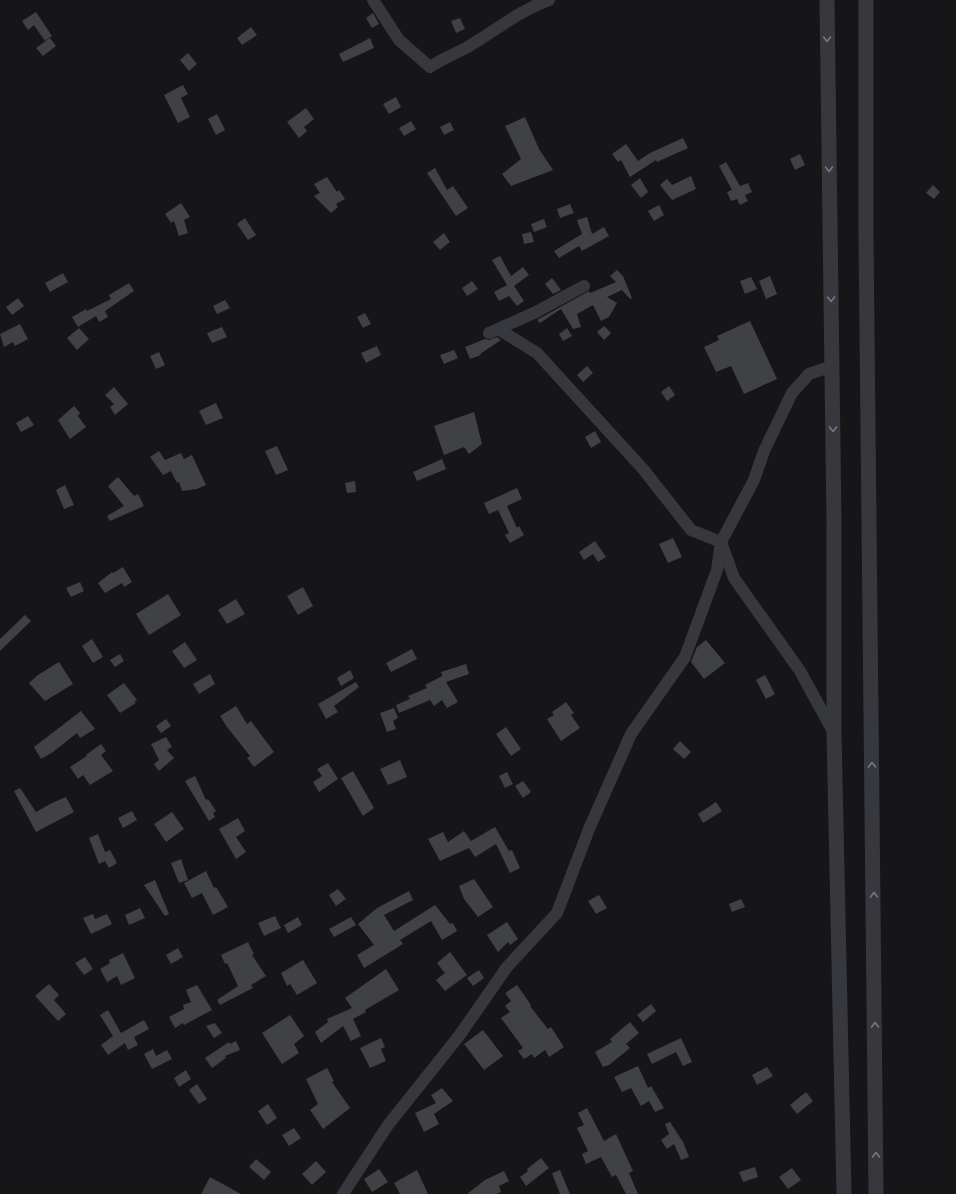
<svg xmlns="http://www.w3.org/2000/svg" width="956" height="1194" font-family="'DejaVu Sans',sans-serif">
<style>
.building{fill:#404145}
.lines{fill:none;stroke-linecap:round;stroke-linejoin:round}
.minor{stroke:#37383d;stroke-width:12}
.tertiary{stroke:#37383d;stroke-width:15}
.oneway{stroke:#757881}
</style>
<rect width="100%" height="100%" fill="#161618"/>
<!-- building -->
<g class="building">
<polygon points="36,12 52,36 45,41 34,25 28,30 22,21"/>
<polygon points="373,13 379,24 372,28 366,18"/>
<polygon points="460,18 465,29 456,33 451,21"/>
<polygon points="251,27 257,35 242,45 237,38"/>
<polygon points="50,38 56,46 43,56 36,48"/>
<polygon points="370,38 374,48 343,62 339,54"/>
<polygon points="188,53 197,64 189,71 180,60"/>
<polygon points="183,85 188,94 181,98 190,117 178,123 164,95"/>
<polygon points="396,97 401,107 389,114 383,104"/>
<polygon points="306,108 314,119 304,127 307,131 299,138 287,122"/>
<polygon points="217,114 225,130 216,135 208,119"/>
<polygon points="525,117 539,149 553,170 511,186 502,174 521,159 505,126"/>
<polygon points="411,121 416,129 404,136 399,128"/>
<polygon points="450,122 454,130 444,135 440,127"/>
<polygon points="683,138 688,148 657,162 656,160 630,177 621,160 618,162 612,154 626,144 638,161 650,153"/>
<polygon points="800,154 805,165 795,170 790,159"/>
<polygon points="726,162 740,186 748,183 752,192 745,195 748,201 740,205 737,199 731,201 727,192 732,190 719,166"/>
<polygon points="435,168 447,190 453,186 468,208 456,216 427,173"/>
<polygon points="691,176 696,189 672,200 660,185 667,179 672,185"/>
<polygon points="327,177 337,192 339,190 345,199 336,204 338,207 331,213 314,196 320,193 314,184"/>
<polygon points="640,178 648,192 641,198 631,185"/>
<polygon points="933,185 940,192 934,199 926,193"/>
<polygon points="181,203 190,217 184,220 188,233 179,236 174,221 171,223 165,214"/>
<polygon points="570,204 574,213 560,218 557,209"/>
<polygon points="659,205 664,215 654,221 648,211"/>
<polygon points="587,217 592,234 604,227 609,236 582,251 579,246 559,258 554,251 582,234 577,220"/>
<polygon points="245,218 256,235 248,240 237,224"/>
<polygon points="544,219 547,227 534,232 531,224"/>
<polygon points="531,232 534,242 524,244 522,234"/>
<polygon points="444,233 450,242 440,250 433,242"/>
<polygon points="500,256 511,276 523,267 529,275 514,286 524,301 517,306 509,296 499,301 494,292 507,285 492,260"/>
<polygon points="617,270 623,276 632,298 630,299 622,290 607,297 617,303 609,317 601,321 593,305 577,314 581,327 573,329 561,309 540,323 537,320 589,291 590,293 616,282 610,276"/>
<polygon points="63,273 68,282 50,292 45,283"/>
<polygon points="770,276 777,294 766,299 759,281"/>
<polygon points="751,277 757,289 745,294 740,281"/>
<polygon points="552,278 561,290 553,294 545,284"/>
<polygon points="472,281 478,289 467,296 462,288"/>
<polygon points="129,283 134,291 105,311 108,317 99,322 96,316 78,327 72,317 86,309 87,311 111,299 109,295"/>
<polygon points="18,298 24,306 12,315 6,307"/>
<polygon points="225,300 230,308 217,314 213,306"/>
<polygon points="365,313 371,324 363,328 357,317"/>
<polygon points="750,321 777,379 744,394 731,366 716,372 704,347 719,340 717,336"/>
<polygon points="20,324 28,339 15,346 13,342 4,347 0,334"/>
<polygon points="604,326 611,333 604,340 597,332"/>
<polygon points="222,327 227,337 212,343 207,333"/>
<polygon points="79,328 89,339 77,350 67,338"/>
<polygon points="567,328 572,336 563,341 559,334"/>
<polygon points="497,337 501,340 480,354 481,355 470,359 465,347 485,339 489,340"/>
<polygon points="377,346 381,355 366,363 361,353"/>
<polygon points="454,350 458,358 444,364 440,355"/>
<polygon points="159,352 165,365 156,369 150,356"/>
<polygon points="587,366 593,373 583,382 577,375"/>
<polygon points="669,386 675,395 667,401 661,392"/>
<polygon points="114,387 128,404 115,415 110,407 114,404 105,395"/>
<polygon points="216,403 223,418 206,425 199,411"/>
<polygon points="74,406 80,413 78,416 86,427 70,439 58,420"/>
<polygon points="474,412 482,444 469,454 464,447 444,455 434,426"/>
<polygon points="28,416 34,425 21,432 16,423"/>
<polygon points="595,431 601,442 591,448 585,437"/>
<polygon points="277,446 288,470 276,475 265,451"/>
<polygon points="159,451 165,460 181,453 184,459 192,455 206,485 197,489 182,491 179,482 177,483 171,471 163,475 150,457"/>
<polygon points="442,459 446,469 417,481 413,472"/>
<polygon points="118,477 134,496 138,494 144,506 110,521 107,516 124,506 108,486"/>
<polygon points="355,481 356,492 347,493 345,483"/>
<polygon points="65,485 74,505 64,509 56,490"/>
<polygon points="517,488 522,499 507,506 517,528 519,526 524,535 510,543 505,535 509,533 498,510 489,514 484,503"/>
<polygon points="673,538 682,557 668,563 659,544"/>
<polygon points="595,541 606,557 598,562 593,554 584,560 579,552"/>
<polygon points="123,567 132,582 124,587 122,583 105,593 98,583 112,572 113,573"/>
<polygon points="80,582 84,591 71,597 66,588"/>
<polygon points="303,587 313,606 298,615 287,596"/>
<polygon points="168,594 181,615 149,635 136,614"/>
<polygon points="236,599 245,614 227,624 218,610"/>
<polygon points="25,615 31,621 0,651 0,639"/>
<polygon points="92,639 103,657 93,663 82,646"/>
<polygon points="706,640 725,663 704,679 691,662 697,647"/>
<polygon points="185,642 197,660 184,668 172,651"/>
<polygon points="412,649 417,659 391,672 386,663"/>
<polygon points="120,654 124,661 115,667 110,660"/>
<polygon points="59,662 73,684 45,701 29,683 38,675"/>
<polygon points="466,664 469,674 446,682 458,702 447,708 442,700 434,706 430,700 399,713 396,705 410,699 408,696 427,688 425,685 442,676 443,678 441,672"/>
<polygon points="350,670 354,678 341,686 337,678"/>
<polygon points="210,674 215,684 199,694 193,684"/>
<polygon points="765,675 775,694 766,699 756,680"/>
<polygon points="356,682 359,687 334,706 338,712 326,719 318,704"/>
<polygon points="124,683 137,700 134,702 136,703 120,713 107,695"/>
<polygon points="566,702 574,713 571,715 580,728 561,741 547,719 554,715 552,712"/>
<polygon points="236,706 247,724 251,721 274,752 254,767 247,758 250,756 227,727 220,716"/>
<polygon points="394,708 398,718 393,721 396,729 387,732 380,713"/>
<polygon points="81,711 95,729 80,738 77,733 53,752 41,759 34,747"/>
<polygon points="166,719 171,726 161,733 156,726"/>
<polygon points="506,727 521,749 511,756 496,734"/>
<polygon points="166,737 172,747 167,750 174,758 159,771 154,764 159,760 151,744"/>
<polygon points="680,741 691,752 684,759 673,749"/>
<polygon points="101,744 106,751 101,755 113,771 90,785 83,775 78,779 70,767 87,756 86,755"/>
<polygon points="400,760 407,777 388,785 380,769"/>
<polygon points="328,763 338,779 319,792 313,782 322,776 317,769"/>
<polygon points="353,771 374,808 363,816 341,778"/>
<polygon points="507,772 513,784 505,788 499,776"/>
<polygon points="195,776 206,800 208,799 216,811 213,813 215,817 209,821 185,781"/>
<polygon points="523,781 531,792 523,798 515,786"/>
<polygon points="20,788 36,812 52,803 66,797 74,812 36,832 14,791"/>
<polygon points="716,802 722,811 703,823 698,814"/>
<polygon points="132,811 137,820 123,828 118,818"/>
<polygon points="172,812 184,829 166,842 154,824"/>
<polygon points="238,818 245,831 236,837 246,852 236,859 219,829"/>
<polygon points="495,827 509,851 512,850 520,868 510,873 496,844 475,857 469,848 440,861 428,839 443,832 448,842 464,831 471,841"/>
<polygon points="98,834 105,852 110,850 117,863 109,868 105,861 99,864 89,838"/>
<polygon points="181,859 188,880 179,883 171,863"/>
<polygon points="206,871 214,888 216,887 228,907 213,915 202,893 192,898 184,883"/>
<polygon points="474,879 493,907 478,917 464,899 459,886"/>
<polygon points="155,880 169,914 165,916 144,885"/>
<polygon points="338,889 346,899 336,906 329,895"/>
<polygon points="409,891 413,900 384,915 394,931 435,905 450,924 453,923 457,931 442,940 431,921 400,940 403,944 364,968 357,955 374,945 358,924 377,908"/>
<polygon points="599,895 607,908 596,914 588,901"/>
<polygon points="741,899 745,907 732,912 729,904"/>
<polygon points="140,908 145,918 129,925 125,915"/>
<polygon points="93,914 95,919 107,914 112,924 91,934 83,918"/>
<polygon points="275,916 281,928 264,936 258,923"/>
<polygon points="298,917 302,925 288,933 284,925"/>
<polygon points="351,917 356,925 334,937 329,929"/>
<polygon points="507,922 518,939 510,945 508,942 498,952 487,935"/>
<polygon points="248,942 254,954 252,955 266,976 251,985 253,988 220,1005 217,1000 238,986 227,963 225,964 221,955"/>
<polygon points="178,948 183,957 171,964 166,955"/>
<polygon points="450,952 467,975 445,991 436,980 445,973 437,963"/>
<polygon points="123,953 135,978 121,985 117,976 107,982 100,969 110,963 109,960"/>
<polygon points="85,957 93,969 84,975 75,963"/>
<polygon points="303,960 317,983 297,995 290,984 287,986 281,973"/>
<polygon points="386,969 399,990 365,1010 366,1012 353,1019 361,1036 351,1041 343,1026 321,1043 315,1032 328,1022 327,1019 352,1008 345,998"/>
<polygon points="479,970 484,978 473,986 467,978"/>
<polygon points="49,984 59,995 54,1000 66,1014 58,1021 35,996"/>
<polygon points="197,985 212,1010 184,1025 183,1023 175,1028 169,1017 184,1009 183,1005 191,1002 186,990"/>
<polygon points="517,985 531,1005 530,1006 548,1029 551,1027 564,1047 549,1057 545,1050 534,1058 532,1054 524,1059 518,1051 523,1048 501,1018 510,1012 505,1006 511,1001 505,993"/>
<polygon points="651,1004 656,1011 643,1022 637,1015"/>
<polygon points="108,1010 121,1033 144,1020 149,1029 134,1037 138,1045 128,1050 125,1043 108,1055 101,1045 113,1036 100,1015"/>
<polygon points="290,1015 304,1036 294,1044 299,1053 282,1064 262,1033"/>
<polygon points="630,1022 639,1033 626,1044 630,1048 609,1065 603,1067 595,1052 612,1042 610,1039"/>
<polygon points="215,1023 222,1033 214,1038 206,1026"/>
<polygon points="483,1030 503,1056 484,1070 464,1044"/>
<polygon points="381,1038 385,1047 381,1049 386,1061 370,1068 360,1048"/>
<polygon points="681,1038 692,1062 683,1066 676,1052 652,1064 647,1054"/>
<polygon points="236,1041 240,1050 225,1056 226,1058 212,1068 205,1058 229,1042 230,1044"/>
<polygon points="153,1049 156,1056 167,1050 172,1059 152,1069 144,1054"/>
<polygon points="638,1066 648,1088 651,1086 664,1108 655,1112 649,1101 641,1106 631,1088 622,1092 614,1077"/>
<polygon points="767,1067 773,1076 757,1085 752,1075"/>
<polygon points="327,1068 334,1081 332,1082 350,1108 323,1129 310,1110 318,1104 306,1079"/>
<polygon points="186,1070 191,1079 179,1087 174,1078"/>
<polygon points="197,1084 207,1099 199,1104 189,1090"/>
<polygon points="442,1088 453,1101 434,1114 439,1124 424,1132 415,1113 436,1103 431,1095"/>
<polygon points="806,1092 813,1101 797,1114 790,1105"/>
<polygon points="268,1104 277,1118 267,1125 258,1111"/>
<polygon points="587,1108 604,1141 616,1134 633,1171 629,1173 638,1194 626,1194 616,1175 612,1177 601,1157 586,1164 582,1154 588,1151 577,1128 584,1125 578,1113"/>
<polygon points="670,1122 683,1142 689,1157 681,1160 674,1144 667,1149 661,1140 669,1134 665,1124"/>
<polygon points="294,1128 301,1138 289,1146 282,1135"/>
<polygon points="541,1158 549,1168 526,1186 520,1177 528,1171 527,1169"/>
<polygon points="256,1159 271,1172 264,1180 249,1167"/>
<polygon points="316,1161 326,1172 312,1185 302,1174"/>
<polygon points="755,1167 758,1177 743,1182 739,1172"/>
<polygon points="792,1168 801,1180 788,1189 779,1177"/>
<polygon points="379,1169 388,1182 372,1192 364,1179"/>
<polygon points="417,1170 428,1194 400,1194 394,1183"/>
<polygon points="560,1170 570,1194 560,1194 552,1173"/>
<polygon points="504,1171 509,1181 499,1186 501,1192 496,1194 467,1194 485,1180"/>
<polygon points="210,1177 241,1194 201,1194"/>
</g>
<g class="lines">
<!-- minor -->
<g class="minor">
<path d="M373 0 399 40 430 67C442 59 454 54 466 48 494 32 518 11 549 0"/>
<polyline points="498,329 537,353 643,469 691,530 721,542 734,578 800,671 834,733"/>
<polyline points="489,333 536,312 584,286"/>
<polyline points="343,1194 388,1125 459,1036 507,967 557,913 589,829 631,734 685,657 717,570 721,542 754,480 764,451 792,393 809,374 832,366"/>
</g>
<!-- tertiary -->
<g class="tertiary">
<polyline points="827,0 834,522 834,733 844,1194"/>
<polyline points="866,0 866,236 876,1194"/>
</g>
</g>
<!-- one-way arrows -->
<defs><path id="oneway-chevron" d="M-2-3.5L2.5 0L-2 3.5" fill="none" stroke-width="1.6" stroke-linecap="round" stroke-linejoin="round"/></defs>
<g class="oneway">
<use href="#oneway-chevron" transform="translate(827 39) rotate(89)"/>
<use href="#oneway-chevron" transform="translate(829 169) rotate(89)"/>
<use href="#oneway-chevron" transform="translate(831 299) rotate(89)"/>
<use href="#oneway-chevron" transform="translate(833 429) rotate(89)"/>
<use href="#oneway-chevron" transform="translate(872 765) rotate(-91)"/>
<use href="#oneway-chevron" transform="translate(874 895) rotate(-91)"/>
<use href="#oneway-chevron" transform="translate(875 1025) rotate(-90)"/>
<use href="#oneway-chevron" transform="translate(876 1155) rotate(-91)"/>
</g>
</svg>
